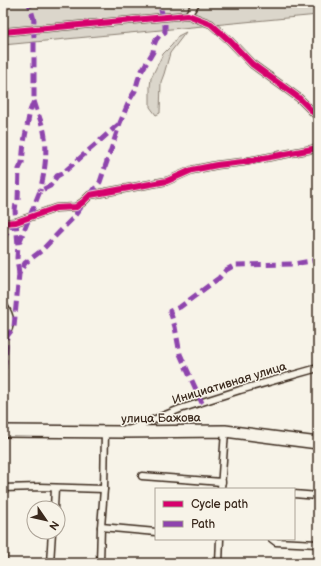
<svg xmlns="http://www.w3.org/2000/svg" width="321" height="566" font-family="'Balsamiq Sans',sans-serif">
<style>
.green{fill:#dbd6cb;stroke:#8b8074}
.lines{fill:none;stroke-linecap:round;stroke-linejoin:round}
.street-casing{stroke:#3b2a1e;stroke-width:9}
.highway-casing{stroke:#3b2a1e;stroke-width:14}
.street{stroke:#f7f3e8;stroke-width:6}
.highway{stroke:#f7f3e8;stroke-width:11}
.quiet{stroke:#8e44ad;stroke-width:5;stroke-dasharray:10 5;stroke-linecap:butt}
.cycleway-casing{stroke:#f7f3e8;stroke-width:8}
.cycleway{stroke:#d6006c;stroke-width:6}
.labels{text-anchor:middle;stroke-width:3;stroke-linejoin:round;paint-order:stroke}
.street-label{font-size:12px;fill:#3b2a1e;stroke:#f7f3e8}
</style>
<rect width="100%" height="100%" fill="#f7f3e8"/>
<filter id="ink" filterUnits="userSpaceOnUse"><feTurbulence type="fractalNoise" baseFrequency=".025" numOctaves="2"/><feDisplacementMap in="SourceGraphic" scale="8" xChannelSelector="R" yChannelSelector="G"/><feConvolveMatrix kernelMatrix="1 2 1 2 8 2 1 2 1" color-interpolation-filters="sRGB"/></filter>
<g filter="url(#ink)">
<!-- green -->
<g class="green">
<polygon points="3,3 318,3 318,15 3,45"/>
<polygon points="186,32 170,53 164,74 161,82 160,113 156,115 150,107 150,87 151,78 163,54 172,45 178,36"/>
</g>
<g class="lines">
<defs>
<g id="street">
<polyline points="188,15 196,3"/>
<polyline points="3,32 188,15 211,24 230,41 252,64 299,98 318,117"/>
<polyline points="3,223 16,222 56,208 76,207 83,202 90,195 167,181 192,170 217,165 243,162 318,148"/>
<path d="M3 304C11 316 14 325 3 337"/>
<polyline points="131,429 180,409 240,390 318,368"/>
<polyline points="142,476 222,482"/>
<polyline points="3,488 39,487 104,489"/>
<polyline points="221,489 225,431"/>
<polyline points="294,494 318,496"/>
<polyline points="54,508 55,488"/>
<polyline points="101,527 156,532"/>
<polyline points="272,539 276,542 318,544"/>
<polyline points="3,551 3,563"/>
<polyline points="50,563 52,532"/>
<polyline points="100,563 101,527 104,489 105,431"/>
<polyline points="219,563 220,539"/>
</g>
<polyline id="highway" points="3,431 124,432 225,431 318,443"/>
</defs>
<!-- street casing -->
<use href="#street" class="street-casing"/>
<!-- highway casing -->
<use href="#highway" class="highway-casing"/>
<!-- street -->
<use href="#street" class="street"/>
<!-- highway -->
<use href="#highway" class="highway"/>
<!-- quiet -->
<g class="quiet">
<path d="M34 101C37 111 41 121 44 131 48 151 45 171 40 191"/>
<polyline points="90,195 100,182 120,123 130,99 135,91 138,80 141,72 153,52 154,45 156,40 159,36 165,32 165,22 161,10 162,3"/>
<polyline points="3,241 6,234 17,221"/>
<polyline points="19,243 40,191 50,186 57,176 64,172 119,124"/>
<polyline points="19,274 17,258 18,245 15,210 16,203 18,200 19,169 22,163 24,142 30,111 34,101 34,36 33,29 34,20 29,3"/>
<polyline points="3,384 7,336 14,327 19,274 25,263 41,251 73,218 82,206"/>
<polyline points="202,403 180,354 175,327 170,311 180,307 219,278 226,270 235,265 293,264 318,260"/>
</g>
<defs>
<g id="cycleway">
<polyline points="3,32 188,15 211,24 230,41 252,64 299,98 318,117"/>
<polyline points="3,223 16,222 56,208 76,207 83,202 90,195 167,181 192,170 217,165 243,162 318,148"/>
</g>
</defs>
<!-- cycleway casing -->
<use href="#cycleway" class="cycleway-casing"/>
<!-- cycleway -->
<use href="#cycleway" class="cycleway"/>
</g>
</g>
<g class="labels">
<!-- street labels -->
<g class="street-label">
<text transform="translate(229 383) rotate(-17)" y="4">Инициативная улица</text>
<text transform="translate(161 418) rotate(-1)" y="4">улица Бажова</text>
</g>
</g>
<!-- margin -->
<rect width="321" height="566" fill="none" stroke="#f7f3e8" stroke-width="16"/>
<rect x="8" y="8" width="305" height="550" fill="none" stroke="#3b2a1e" stroke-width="1.5" filter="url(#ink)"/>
<!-- legend -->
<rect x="155" y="488" width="140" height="52" fill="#f7f3e8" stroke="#aca397"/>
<rect x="163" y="501" width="20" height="6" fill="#d6006c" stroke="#aca397"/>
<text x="191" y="508" font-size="12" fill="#3b2a1e">Cycle path</text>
<rect x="163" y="521" width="20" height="6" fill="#8e44ad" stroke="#aca397"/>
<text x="191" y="528" font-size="12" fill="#3b2a1e">Path</text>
<!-- north arrow -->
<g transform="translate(46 520) rotate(124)"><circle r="19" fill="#f7f3e8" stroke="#aca397"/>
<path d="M0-3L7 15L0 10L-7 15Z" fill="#3b2a1e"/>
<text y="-6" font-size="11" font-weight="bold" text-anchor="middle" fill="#3b2a1e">N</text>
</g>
</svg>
